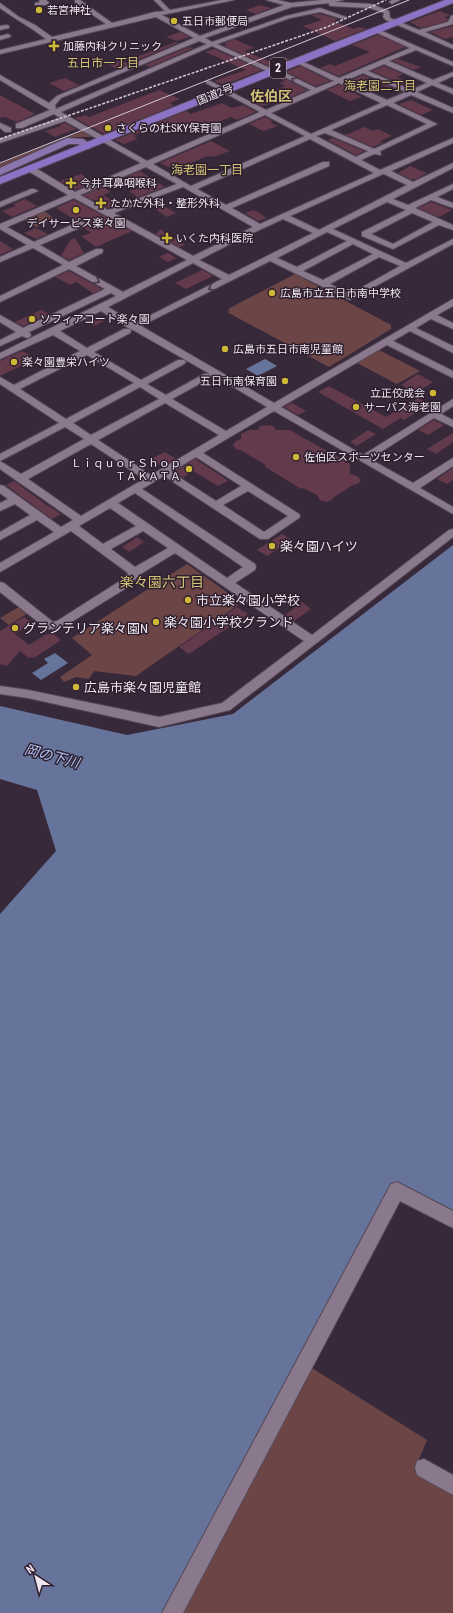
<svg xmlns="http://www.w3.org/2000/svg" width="453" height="1613" font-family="'Roboto Condensed','Noto Sans JP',sans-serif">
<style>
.green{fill:#6c4647}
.water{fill:#66749b}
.building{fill:#623a4c}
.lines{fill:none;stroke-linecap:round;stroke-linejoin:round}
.minor-casing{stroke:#554857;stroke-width:2}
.major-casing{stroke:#554857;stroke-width:2}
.highway-casing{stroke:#554857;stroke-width:2}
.minor{fill:#8a798c;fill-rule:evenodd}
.major{fill:#8b75af;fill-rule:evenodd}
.highway{fill:#8c73c6;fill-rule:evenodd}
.tram{stroke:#d3c8d4;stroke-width:1}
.rail{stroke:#d3c8d4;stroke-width:1.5;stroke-dasharray:3 1.5;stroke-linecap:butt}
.oneway{stroke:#453646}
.poi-dot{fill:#ceb837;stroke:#2e1f2f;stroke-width:1.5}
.labels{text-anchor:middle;stroke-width:3;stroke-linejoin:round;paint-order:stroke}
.far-poi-label{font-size:11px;fill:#efe5f0;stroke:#2e1f2f;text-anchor:start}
.far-street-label{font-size:11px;fill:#efe5f0;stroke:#2e1f2f}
.far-neighbourhood-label{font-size:12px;fill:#d2c476;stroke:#2e1f2f}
.shield{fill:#2e1f2f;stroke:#b5aab6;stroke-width:1}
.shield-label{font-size:12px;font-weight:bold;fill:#efe5f0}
.poi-label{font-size:13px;fill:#efe5f0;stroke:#2e1f2f;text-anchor:start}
.far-district-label{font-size:14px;font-weight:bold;fill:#d2c476;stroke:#2e1f2f}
.neighbourhood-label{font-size:14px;fill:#d2c476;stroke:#2e1f2f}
.water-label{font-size:14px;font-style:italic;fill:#b1c3f6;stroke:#2e1f2f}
</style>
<rect width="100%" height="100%" fill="#38293a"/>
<!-- green -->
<g class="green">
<polygon points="84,130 93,137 73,137 62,140 0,170 0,164"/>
<polygon points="43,210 55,219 36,227 23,219"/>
<polygon points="295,274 391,325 391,329 329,367 227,312 230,311 228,309"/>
<polygon points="379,350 420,371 397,384 357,363"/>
<polygon points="187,564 228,593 226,596 238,605 136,676 94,671 89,679 76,677 64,682 60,677 92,655 72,638"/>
<polygon points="19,607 28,613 9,625 0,618"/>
<polygon points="307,1365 427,1440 414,1471 453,1496 453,1613 177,1613"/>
</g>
<!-- water -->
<g class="water">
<polygon points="265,359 277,366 258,376 246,369"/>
<polygon points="453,545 453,1212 397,1182 169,1613 0,1613 0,914 56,851 37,790 0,779 0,706 127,735 233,714"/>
<polygon points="55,653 68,663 41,680 32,673 48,663 44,659"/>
</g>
<!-- building -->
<g class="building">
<polygon points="259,5 271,8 256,14 246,10"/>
<polygon points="440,11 450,15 444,18 448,19 447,21 421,28 410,22"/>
<polygon points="320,14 338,19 334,21 353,29 360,27 366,29 335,41 303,26 322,20 311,15"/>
<polygon points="453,26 453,37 445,39 430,32"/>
<polygon points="180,32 189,37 177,41 166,37"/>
<polygon points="378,35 405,47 339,76 320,68 330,64 335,66 370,52 352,45"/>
<polygon points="234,39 254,48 244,51 271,62 285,57 290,59 271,67 224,46 227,45 224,43"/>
<polygon points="176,42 178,43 135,61 131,59"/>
<polygon points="189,47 193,48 150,67 145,65"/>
<polygon points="214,49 262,70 224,85 214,81 246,70 205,52"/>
<polygon points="398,59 421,67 414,70 393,61"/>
<polygon points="120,60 129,64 117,69 107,64"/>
<polygon points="300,66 330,81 316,86 286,72"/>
<polygon points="384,66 403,74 397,77 417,86 411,88 372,71"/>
<polygon points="277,75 307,90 278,103 276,102 262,106 252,101 256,99 253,97 286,86 279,83 285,81 275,76"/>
<polygon points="363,75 402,92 399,93 377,83 373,85 364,81 355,84 349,81"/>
<polygon points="65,78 79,85 64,91 49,83"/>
<polygon points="339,85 345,87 343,88 362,97 350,101 327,90"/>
<polygon points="159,90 180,99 170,103 174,106 104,134 75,118 86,115 89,117"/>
<polygon points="0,95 14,103 15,103 35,114 17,122 5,117 0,118"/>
<polygon points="411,100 424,106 433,110 421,115 399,104"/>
<polygon points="222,103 232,108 243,105 256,112 237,120 231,117 194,132 173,123 168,123 134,135 136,136 134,137 138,139 124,144 115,140 186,111 191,114"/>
<polygon points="265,117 273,121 270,122 278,126 263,131 249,124"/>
<polygon points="65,123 76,129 55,137 45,131 61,126 59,125"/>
<polygon points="364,127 373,131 378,129 392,136 380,141 384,142 373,147 343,134 349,134"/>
<polygon points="333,138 364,151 356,155 328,140"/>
<polygon points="211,141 230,151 213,157 210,156 205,157 177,169 171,166 168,167 160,163"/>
<polygon points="410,166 427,173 416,179 410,179 398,173"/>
<polygon points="140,171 152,179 165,187 137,197 129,191 138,188 122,179"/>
<polygon points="81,174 94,182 75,190 60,181"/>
<polygon points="103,187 111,192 103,195 119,204 108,208 83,195"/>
<polygon points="25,199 37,206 12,217 2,211 16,206 13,204"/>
<polygon points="74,200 132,231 96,247 81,236 91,233 84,228 85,221 77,221 56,208"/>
<polygon points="431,202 442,206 452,210 439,217 418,208"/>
<polygon points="164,206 176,213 167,217 155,209"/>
<polygon points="254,210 267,218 258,221 245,213"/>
<polygon points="36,228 48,234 36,239 24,233"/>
<polygon points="160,229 185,245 179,247 156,234"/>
<polygon points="75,238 84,253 69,260 61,256 70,240"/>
<polygon points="0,241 13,249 0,255"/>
<polygon points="168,253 176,258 168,262 159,257"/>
<polygon points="202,270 213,276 186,289 175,283"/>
<polygon points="69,271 102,289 93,293 76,282 70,285 55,277"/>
<polygon points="41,310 49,314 23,326 15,322"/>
<polygon points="96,316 104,321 94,326 86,321"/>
<polygon points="22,351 30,355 27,357 33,360 0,376 0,361"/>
<polygon points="418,374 433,382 416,393 401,385"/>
<polygon points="329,386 386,417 418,398 430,404 404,420 401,418 383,429 318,392"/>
<polygon points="292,403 306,411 298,415 284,407"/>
<polygon points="434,420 444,425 428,435 418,430"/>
<polygon points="267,425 273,426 276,430 290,430 350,464 350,474 357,476 361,480 358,484 353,485 334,497 332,500 326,502 320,500 317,495 303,488 301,489 264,466 266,465 242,451 236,449 233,445 236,441 241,439 241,434 249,430 258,430 260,426"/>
<polygon points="368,430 376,434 357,446 350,442"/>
<polygon points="453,433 453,442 436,454 427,449"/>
<polygon points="165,452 176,459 162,467 151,459"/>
<polygon points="195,459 223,477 228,481 218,486 193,471 183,478 174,472"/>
<polygon points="453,468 453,480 447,484 437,479"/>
<polygon points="14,481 45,504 61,514 52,519 6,485"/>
<polygon points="282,534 291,540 267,556 257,550"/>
<polygon points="137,537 144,542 129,552 122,547"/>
<polygon points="302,602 311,609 294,621 285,615"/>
<polygon points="237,607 248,614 189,654 179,647"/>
<polygon points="24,617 31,622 29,623 31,624 15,634 29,645 45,635 52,633 61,640 34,658 32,657 29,658 20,651 7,666 0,664 0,631"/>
</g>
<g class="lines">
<defs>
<g id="minor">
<polygon points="39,0 46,0 49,3 46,5 35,5 35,3 40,2"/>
<path d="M75 0H80L112 23 155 12 165 11 154 0H160L170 10 222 0H234L162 15 200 36 284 5 266 0H277L291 3 322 0H343L335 2 371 4 389 11 390 18 419 30 448 22 451 16 453 15V24L425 32 453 45V49L386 20 383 17 384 13 370 8 331 6 329 5V3L292 7 205 38 212 42 286 16 320 8 346 17 343 19 320 12 290 18 217 44 272 69 279 70 316 88 334 81 295 62V60H299L339 78 410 48 373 31V29L375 28 453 62V66L416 50 389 61 433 80 453 72V76L438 83 453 89V94L432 85 417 92 453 108V113L411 95 393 103 437 124 380 151 381 155 374 154 361 160 380 170 453 138V143L391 171 413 182 453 163V168L393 199 408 205 453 184V189L437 197 453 203V208L431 200 415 208 453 225V230L439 225 393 249 362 236V232L406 210 387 202 333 229 406 263 453 239V244L350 300 270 261 141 326 274 403 453 299V306L437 315 453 323V329L431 319 416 328 453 346V353L410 331 393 341 453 371V378L387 345 281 407 363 455 453 399V406L441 414 453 420V427L434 418 370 459 413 483 453 458V466L420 488 453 507V514L274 411 203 453 299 514 300 516 299 518 268 539H260L164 476 142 489 255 564 256 567 255 570 235 583 312 635 449 530 453 529V537L230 710 159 727 28 698 0 694V686L28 690 159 717 222 703 304 641 175 553 139 575 128 587 60 629H47L0 592V582L4 583 53 622 57 621 120 581 128 573 71 531 0 572V563L54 532 37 520 0 540V532L30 515 15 504 0 511V503L8 499 0 493V485L4 486 61 527 73 520 0 469V454L59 423 0 384V377L14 385 80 351 53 335 0 359V353L116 296 111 293 29 332 31 335 30 337 27 338 22 336 0 346V340L16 332 0 322V315L23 328 105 289 69 269 0 302V296L63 265 33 248 0 262V257L27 245 0 229V224L68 195 28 171V167H34L75 192 141 163 65 121 0 143V139L60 118 54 114 22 128H16V124L50 110 0 80V75L49 103 57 96 194 38 156 17 0 54V50L46 39C31 27 15 19 0 8V3L19 17 35 25 52 37 106 24 84 9 71 14H67V12L80 6 75 2ZM199 41 207 44 56 109 55 105 61 98ZM212 46 269 72 276 73 311 90 266 110 210 81H206V83L260 112 147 161 61 112ZM384 64 427 83 411 90 368 71ZM363 73 406 92 387 100 345 81ZM339 83 381 103 311 134 271 113ZM387 105 427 124 374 149 331 130ZM265 115 305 136 191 186 153 164ZM325 133 368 151 356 157 316 136ZM310 139 374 173 260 224 232 208 329 166V162H323L226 205 197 189ZM146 167 177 184 108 210 80 195ZM383 174H384L407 185 319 230 290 216ZM183 187 253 227 193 256 114 213ZM74 198 187 260 123 292 76 266 102 253 103 251 102 249H96L69 262 40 245 84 226V222H78L34 242 7 227ZM412 213 433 222 393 244 371 234ZM283 219 313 233 229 275 199 260 238 240ZM327 232 347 241 297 267 277 258ZM353 244 373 254 323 280 303 271ZM379 257 400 266 350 294 330 284ZM193 263 222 279 135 323 108 307ZM101 311 130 329 133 330 210 374H204L166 395 147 384 184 364 186 362 184 360H178L141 380 94 352 130 333 131 331 130 329H124L87 348 60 331ZM87 355 134 383 66 419 20 389ZM211 374 267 407 226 431 172 399 210 378 212 376ZM140 387 159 399 91 435 73 423ZM165 403 219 435 151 475 98 440ZM65 427 84 439 21 474 0 461ZM91 444 144 479 81 516 28 479ZM196 457 241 486 216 501 171 472ZM248 491 288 516 264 532 223 505ZM135 493 243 567 227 578 118 503ZM110 508 136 526 103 544 79 526ZM143 531 168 548 135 567 111 549Z"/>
<polygon points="392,0 400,0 392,4 389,2"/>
<polygon points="7,25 9,26 9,28 0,30 0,26"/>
<polygon points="8,34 11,36 10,37 0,40 0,36"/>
<polygon points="0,123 11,128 11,132 5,132 0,128"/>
<polygon points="31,189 34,189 38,191 0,207 0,202"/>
<polygon points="397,1182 453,1211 453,1228 400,1201 183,1613 162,1613 391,1184"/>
<polygon points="424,1459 453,1475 453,1495 417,1475 415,1468 417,1461"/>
</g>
<polygon id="major" points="67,138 83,139 93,146 88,149 78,144 69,144 0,175 0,168"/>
<polygon id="highway" points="445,0 453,0 453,3 0,184 0,177 334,43"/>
</defs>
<!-- minor casing -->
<use href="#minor" class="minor-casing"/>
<!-- major casing -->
<use href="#major" class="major-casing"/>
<!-- highway casing -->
<use href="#highway" class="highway-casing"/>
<!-- minor -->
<use href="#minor" class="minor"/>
<!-- major -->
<use href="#major" class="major"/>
<!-- highway -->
<use href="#highway" class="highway"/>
<!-- tram -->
<polyline class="tram" points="0,163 409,0"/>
<!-- rail -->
<polyline class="rail" points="0,139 327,27 386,0"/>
</g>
<!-- one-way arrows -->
<defs><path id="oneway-chevron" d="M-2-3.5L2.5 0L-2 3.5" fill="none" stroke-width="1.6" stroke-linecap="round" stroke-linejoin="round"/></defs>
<g class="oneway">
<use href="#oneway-chevron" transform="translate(294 80) rotate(-155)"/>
<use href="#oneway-chevron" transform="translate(97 281) rotate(30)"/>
<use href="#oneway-chevron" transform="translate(211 288) rotate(153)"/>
</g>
<!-- markers -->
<g class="poi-dot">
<circle cx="39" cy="10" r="4"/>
<circle cx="174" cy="21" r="4"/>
<path d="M52 40h4v4h4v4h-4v4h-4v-4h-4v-4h4z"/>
<circle cx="108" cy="128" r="4"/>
<path d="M69 177h4v4h4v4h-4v4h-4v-4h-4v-4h4z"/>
<path d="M99 197h4v4h4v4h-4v4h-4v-4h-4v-4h4z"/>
<circle cx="76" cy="210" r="4"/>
<path d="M165 232h4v4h4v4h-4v4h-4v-4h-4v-4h4z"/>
<circle cx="272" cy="293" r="4"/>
<circle cx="32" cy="319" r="4"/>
<circle cx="225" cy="349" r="4"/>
<circle cx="14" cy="362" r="4"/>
<circle cx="285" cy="381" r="4"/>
<circle cx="433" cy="393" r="4"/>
<circle cx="356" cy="407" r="4"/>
<circle cx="296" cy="457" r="4"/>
<circle cx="189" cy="469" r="4"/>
<circle cx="272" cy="546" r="4"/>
<circle cx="188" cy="600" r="4"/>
<circle cx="156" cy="622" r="4"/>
<circle cx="15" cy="628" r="4"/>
<circle cx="76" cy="687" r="4"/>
</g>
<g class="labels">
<!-- far-poi labels -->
<g class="far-poi-label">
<text x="47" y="14">若宮神社</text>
<text x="182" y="25">五日市郵便局</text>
<text x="63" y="50">加藤内科クリニック</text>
<text x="116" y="132">さくらの杜SKY保育園</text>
<text x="80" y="187">今井耳鼻咽喉科</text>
<text x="110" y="207">たかた外科・整形外科</text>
<text x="76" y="227" text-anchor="middle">デイサービス楽々園</text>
<text x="176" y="242">いくた内科医院</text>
<text x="280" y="297">広島市立五日市南中学校</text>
<text x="40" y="323">ソフィアコート楽々園</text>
<text x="233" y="353">広島市五日市南児童館</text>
<text x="22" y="366">楽々園豊栄ハイツ</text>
<text x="277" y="385" text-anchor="end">五日市南保育園</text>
<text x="425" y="397" text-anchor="end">立正佼成会</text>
<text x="364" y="411">サーパス海老園</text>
<text x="304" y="461">佐伯区スポーツセンター</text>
<text x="181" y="467" text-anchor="end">ＬｉｑｕｏｒＳｈｏｐ<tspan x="181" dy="13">ＴＡＫＡＴＡ</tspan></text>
</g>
<!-- far-street labels -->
<g class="far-street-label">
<text transform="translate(215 94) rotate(-22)" y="4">国道2号</text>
</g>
<!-- far-neighbourhood labels -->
<g class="far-neighbourhood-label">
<text x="103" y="67">五日市一丁目</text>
<text x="380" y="90">海老園二丁目</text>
<text x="207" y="174">海老園一丁目</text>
</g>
<!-- shield labels -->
<rect class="shield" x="270" y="58" width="16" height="20" rx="3"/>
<g class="shield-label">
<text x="278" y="72">2</text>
</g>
<!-- poi labels -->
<g class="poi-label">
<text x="280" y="551">楽々園ハイツ</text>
<text x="196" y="605">市立楽々園小学校</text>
<text x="164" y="627">楽々園小学校グランド</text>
<text x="23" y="633">グランテリア楽々園N</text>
<text x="84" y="692">広島市楽々園児童館</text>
</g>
<!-- far-district labels -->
<g class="far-district-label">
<text x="271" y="101">佐伯区</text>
</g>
<!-- neighbourhood labels -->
<g class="neighbourhood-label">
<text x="162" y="587">楽々園六丁目</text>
</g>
<!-- water labels -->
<g class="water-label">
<text transform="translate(52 756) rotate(15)" y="5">岡の下川</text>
</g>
</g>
<!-- north arrow -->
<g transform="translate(36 1577) rotate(324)" stroke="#2e1f2f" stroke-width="3" paint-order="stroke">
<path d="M0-3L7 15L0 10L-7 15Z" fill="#efe5f0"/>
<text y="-6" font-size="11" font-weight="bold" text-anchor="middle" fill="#efe5f0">N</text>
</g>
</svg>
